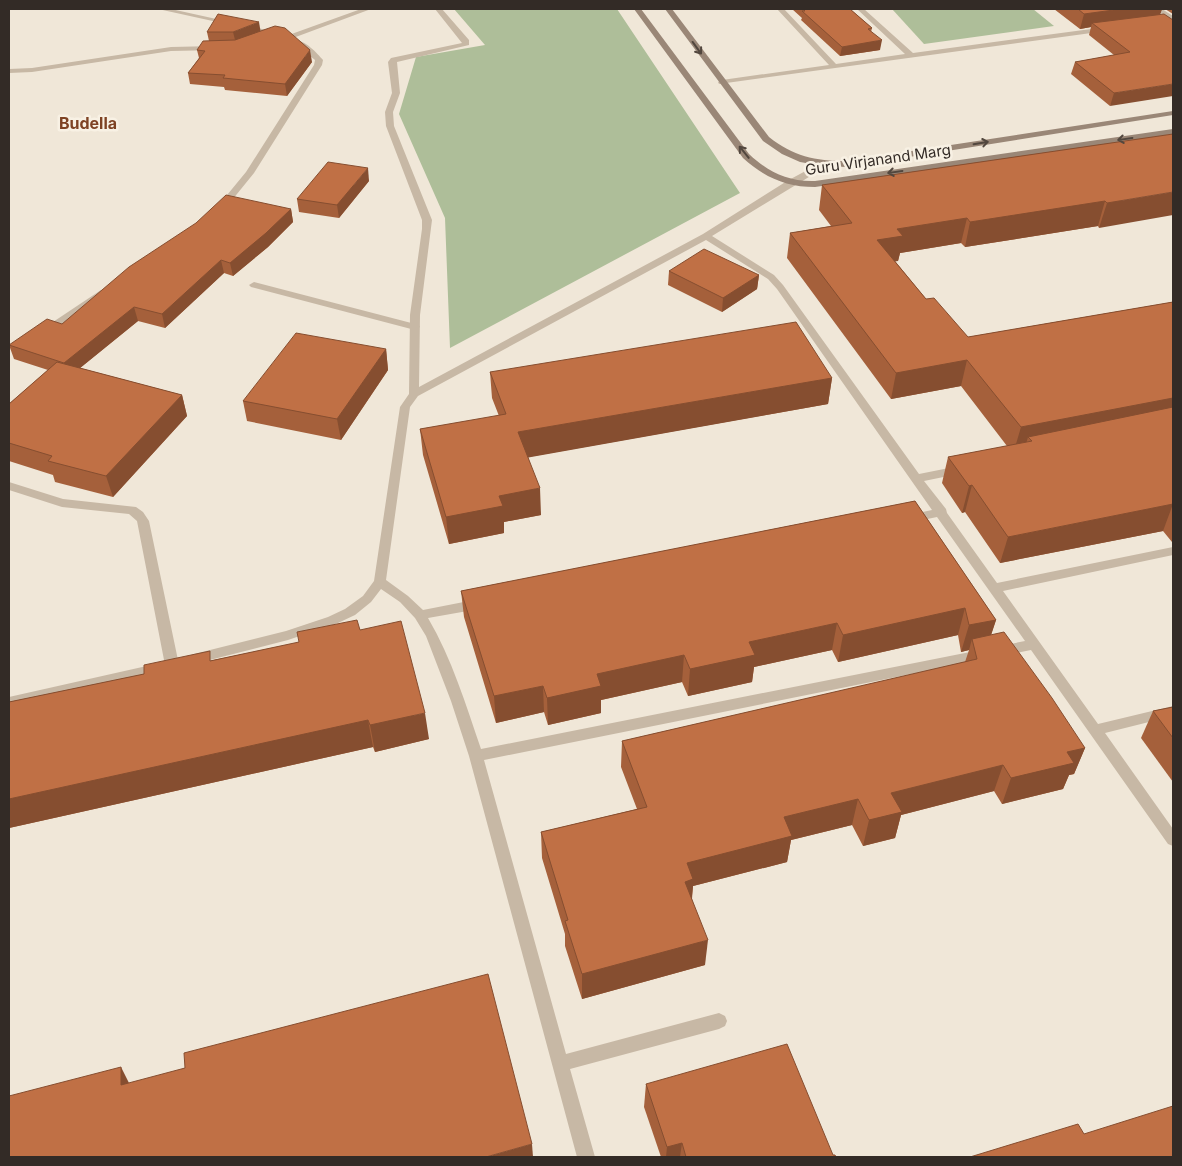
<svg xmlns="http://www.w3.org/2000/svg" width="1182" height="1166" font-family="Inter,sans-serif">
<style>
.green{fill:#aebe99}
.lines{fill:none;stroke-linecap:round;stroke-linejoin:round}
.lane{fill:#c7b8a5;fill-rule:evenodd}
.street{fill:#c7b8a5;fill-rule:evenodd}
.secondary{fill:#9a8777;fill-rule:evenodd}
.wall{fill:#a5603b}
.shaded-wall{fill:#864e30}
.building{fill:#c07045;stroke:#864e30}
.oneway{stroke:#52473e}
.labels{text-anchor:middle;stroke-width:5;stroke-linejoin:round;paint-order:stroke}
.far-street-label{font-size:15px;fill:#332b26;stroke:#f8f1e4}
.far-neighbourhood-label{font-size:16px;font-weight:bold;fill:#7e4223;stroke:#f8f1e4}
</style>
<rect width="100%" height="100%" fill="#f0e7d8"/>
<!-- green -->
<g class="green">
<polygon points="454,9 617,9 740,193 450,348 445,218 399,114 416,57 485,45"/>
<polygon points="892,9 1033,9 1054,26 924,44"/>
</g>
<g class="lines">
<!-- lane -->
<polygon class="lane" points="254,282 419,325 420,327 415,330 251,287 249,285"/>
<!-- street -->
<g class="street">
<polygon points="158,9 171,9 285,34 281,36"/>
<polygon points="361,9 371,9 293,38 286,36"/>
<path d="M435 9H442L469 40V45L397 62 400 93 393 112 394 126 432 220 420 315 419 387 703 234 787 181 824 161 828 164 827 166 712 236 774 275 783 285 919 474 959 466 963 467 965 470 963 473 924 481 946 509 947 513 997 583 1173 547V555L1003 591 1098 724 1173 706V716L1105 733 1173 829V846L1168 844 1031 650 484 760 566 1054 719 1013 725 1016 727 1021 725 1026 719 1029 570 1069 595 1157H577L469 756 451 701 426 636 415 618 400 602 381 589 371 602 355 615 338 623 288 640 194 664 189 662 187 659 189 656 194 654 286 631 328 617 345 609 363 596 374 581 400 407 409 394 410 315 422 229V220L386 126 385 112 392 93 388 62 391 58 462 43ZM706 240 768 279 777 289 932 510 904 516 902 519 904 522 908 523 937 517 1025 641 481 749C466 705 452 659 428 618L479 609 483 607 485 604 483 601 479 599 423 610 408 596 386 580 410 407 418 396Z"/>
<polygon points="777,9 784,9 836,64 905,54 857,9 864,9 913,53 1106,27 1110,29 1106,31 719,84 718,82 722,80 829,65"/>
<polygon points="1154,9 1162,9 1173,16 1173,21"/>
<path d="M295 40C305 40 317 53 323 60L322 65 254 173 224 210H218V206L246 172 314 65 315 60 295 44Z"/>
<polygon points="215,46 218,46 218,50 171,51 32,72 9,73 9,69 32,68 171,47"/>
<polygon points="101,290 104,291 104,295 47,334 43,335 38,332"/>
<polygon points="9,482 63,499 136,507 143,512 149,521 179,665 177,669 167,669 165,665 137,521 129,514 62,507 9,490"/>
<polygon points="160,663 165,664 167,668 165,672 9,707 9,697"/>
</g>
<!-- secondary -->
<g class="secondary">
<path d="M634 9H641L749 154C768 172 788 182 815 181L1173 129V134L815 187C786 187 764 177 743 158Z"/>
<path d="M665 9H672L769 137C793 156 815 161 846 161L1173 111V115L846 167 823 166 800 162 782 154 763 141Z"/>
</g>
</g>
<!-- wall -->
<g class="wall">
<polygon points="792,9 850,9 872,28 871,32 880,50 840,56 801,20 802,18"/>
<polygon points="1054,9 1162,9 1160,14 1110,106 1071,74 1075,62 1114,55 1089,35 1091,27 1080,29"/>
<polygon points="1165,9 1173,9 1173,14"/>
<polygon points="261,31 312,62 287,96 225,90 224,87 190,84 188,73 199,58 197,50 209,41 207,32"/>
<polygon points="1173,134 1099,228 1098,226 965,247 961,243 900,253 898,261 895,261 926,299 968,337 1173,302 1173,541 1172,542 1163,531 1000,563 965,512 962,513 942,483 948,457 1007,446 961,386 891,399 787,258 790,233 831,226 819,210 822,185"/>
<polygon points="369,181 339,218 299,212 297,199"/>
<polygon points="291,209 293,222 268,247 233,276 224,273 165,328 138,321 80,368 182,395 187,416 113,497 55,482 53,475 9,461 9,404 48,370 14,359 9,345 62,324"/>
<polygon points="669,271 759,275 757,289 722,312 668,285"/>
<polygon points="386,349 388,370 341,440 247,421 243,401"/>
<polygon points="490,372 832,378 828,404 528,457 541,515 504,522 504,533 449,544 423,455 420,429 499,416 492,398"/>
<polygon points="915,501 996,620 991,635 1085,748 1074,774 1069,775 1063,789 1002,804 994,791 901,815 895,838 863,846 852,825 791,840 787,862 693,886 692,899 705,965 582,999 565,946 565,934 542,858 541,832 637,809 621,767 622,741 965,662 969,650 961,652 958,635 838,662 832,650 754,667 752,682 688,696 682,682 601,700 601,713 548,725 544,712 496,723 464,617 461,591"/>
<polygon points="360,630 429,739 375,752 373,747 9,828 9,702"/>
<polygon points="1173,707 1173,782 1141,738 1153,711"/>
<polygon points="646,1084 833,1155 836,1157 661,1157 644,1107"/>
</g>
<!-- shaded-wall -->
<g class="shaded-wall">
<polygon points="1121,9 1162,9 1160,15 1092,23 1091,27 1080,29 1084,14"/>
<polygon points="259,22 261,34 236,44 233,32"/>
<polygon points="882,40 880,50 840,56 842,47"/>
<polygon points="310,50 312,62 287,96 285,84"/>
<polygon points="1173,84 1173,96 1110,106 1114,93"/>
<polygon points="368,168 369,181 339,218 337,205"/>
<polygon points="1173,192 1173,215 1099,228 1107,203"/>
<polygon points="1105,201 1098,226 965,247 970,222"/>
<polygon points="291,209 293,222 268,247 233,276 230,263"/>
<polygon points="967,218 961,243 900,253 898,261 873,265 877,240 897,229"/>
<polygon points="221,260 224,273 165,328 162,314"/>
<polygon points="759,275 757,289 722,312 723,298"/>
<polygon points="134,307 138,321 69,377 64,363"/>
<polygon points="386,349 388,370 341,440 337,419"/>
<polygon points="967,360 961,386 891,399 896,373"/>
<polygon points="832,378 828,404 520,459 518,432"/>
<polygon points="182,395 187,416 113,497 106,476"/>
<polygon points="1173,398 1173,421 1028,437 1024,451 1013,454 1021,427"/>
<polygon points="972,485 965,512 962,513 969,486"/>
<polygon points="540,488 541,515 504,522 504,533 449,544 446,517 499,496"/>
<polygon points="1173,504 1163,531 1000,563 1008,537"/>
<polygon points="965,608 958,635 838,662 843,635"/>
<polygon points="996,620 987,647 972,639 969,650 961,652 969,625"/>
<polygon points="837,623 832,650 754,667 752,682 688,696 690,669 749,642"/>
<polygon points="684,655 682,682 601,700 601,713 548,725 547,698 597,674"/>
<polygon points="543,686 544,712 496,723 494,696"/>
<polygon points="425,713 429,739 375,752 370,725"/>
<polygon points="368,720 373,747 9,828 9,799"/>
<polygon points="1085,748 1074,774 1069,775 1063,789 1002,804 1011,778 1067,752"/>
<polygon points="1003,765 994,791 901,815 895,838 863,846 869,820 891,793"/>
<polygon points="858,799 852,825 791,840 787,862 693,886 691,905 683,907 687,863 784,817"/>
<polygon points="708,940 705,965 582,999 582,974"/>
<polygon points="121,1067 133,1091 121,1085"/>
<polygon points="682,1143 680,1157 666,1157 667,1147"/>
<polygon points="532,1144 533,1157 486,1157"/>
</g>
<!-- building -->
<g class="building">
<polygon points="803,9 850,9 872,28 868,29 882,40 842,47 802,11 805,11"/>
<polygon points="1078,9 1121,9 1084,14"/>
<polygon points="218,14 259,22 233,32 207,32"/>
<polygon points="1164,14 1173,20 1173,84 1114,93 1075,62 1130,52 1092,23"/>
<polygon points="275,26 285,28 310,50 285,84 223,78 225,75 188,73 205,51 197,50 203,41 235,40"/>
<polygon points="1173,134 1173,192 1107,203 1105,201 970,222 967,218 897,229 903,236 877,240 926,299 934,298 968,337 1173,302 1173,398 1021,427 967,360 896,373 790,233 852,223 822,185"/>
<polygon points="328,162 368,168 337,205 297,199"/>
<polygon points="226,195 291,209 266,233 230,263 221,260 162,314 134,307 64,363 9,345 47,319 62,324 129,267 196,223"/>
<polygon points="704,249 759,275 723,298 669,271"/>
<polygon points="796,322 832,378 518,432 540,488 499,496 503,506 446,517 420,429 506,414 490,372"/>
<polygon points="296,333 386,349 337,419 243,401"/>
<polygon points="57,362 182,395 106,476 48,461 52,456 9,443 9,404"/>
<polygon points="1173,407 1173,504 1008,537 972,485 969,486 948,457 1032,441 1028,437"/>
<polygon points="915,501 996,620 969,625 965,608 843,635 837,623 749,642 755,655 690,669 684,655 597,674 601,686 547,698 543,686 494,696 461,591"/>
<polygon points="357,620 360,630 401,621 425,713 370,725 368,720 9,799 9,702 144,674 144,665 210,651 210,661 299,642 297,632"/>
<polygon points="1004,632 1052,698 1085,748 1067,752 1074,763 1011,778 1003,765 891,793 902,812 869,820 858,799 784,817 792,836 687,863 693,879 685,882 708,940 582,974 565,921 568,920 541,832 647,807 622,741 977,659 972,639"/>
<polygon points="1173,707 1173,738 1153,711"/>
<polygon points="488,974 532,1144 486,1157 9,1157 9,1096 121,1067 121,1085 185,1068 184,1053"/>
<polygon points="787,1044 833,1155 835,1155 836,1157 686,1157 682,1143 667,1147 646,1084"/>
<polygon points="1173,1106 1173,1157 970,1157 1078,1124 1084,1134"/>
</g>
<!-- one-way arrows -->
<defs><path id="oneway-shaft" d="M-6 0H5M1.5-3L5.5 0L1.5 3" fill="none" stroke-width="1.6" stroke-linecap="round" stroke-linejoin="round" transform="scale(1.25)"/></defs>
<g class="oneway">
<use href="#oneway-shaft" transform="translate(697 48) rotate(54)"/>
<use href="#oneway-shaft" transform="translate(1125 139) rotate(172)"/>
<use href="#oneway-shaft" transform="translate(981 143) rotate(-9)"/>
<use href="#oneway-shaft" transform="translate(744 152) rotate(-129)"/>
<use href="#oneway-shaft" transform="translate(895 172) rotate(172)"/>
</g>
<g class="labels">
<!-- far-street labels -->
<g class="far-street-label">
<text transform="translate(878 160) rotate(-8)" y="5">Guru Virjanand Marg</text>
</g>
<!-- far-neighbourhood labels -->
<g class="far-neighbourhood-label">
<text x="88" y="129">Budella</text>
</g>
</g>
<!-- border -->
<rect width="1182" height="1166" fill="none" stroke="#332b26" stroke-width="20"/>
</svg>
